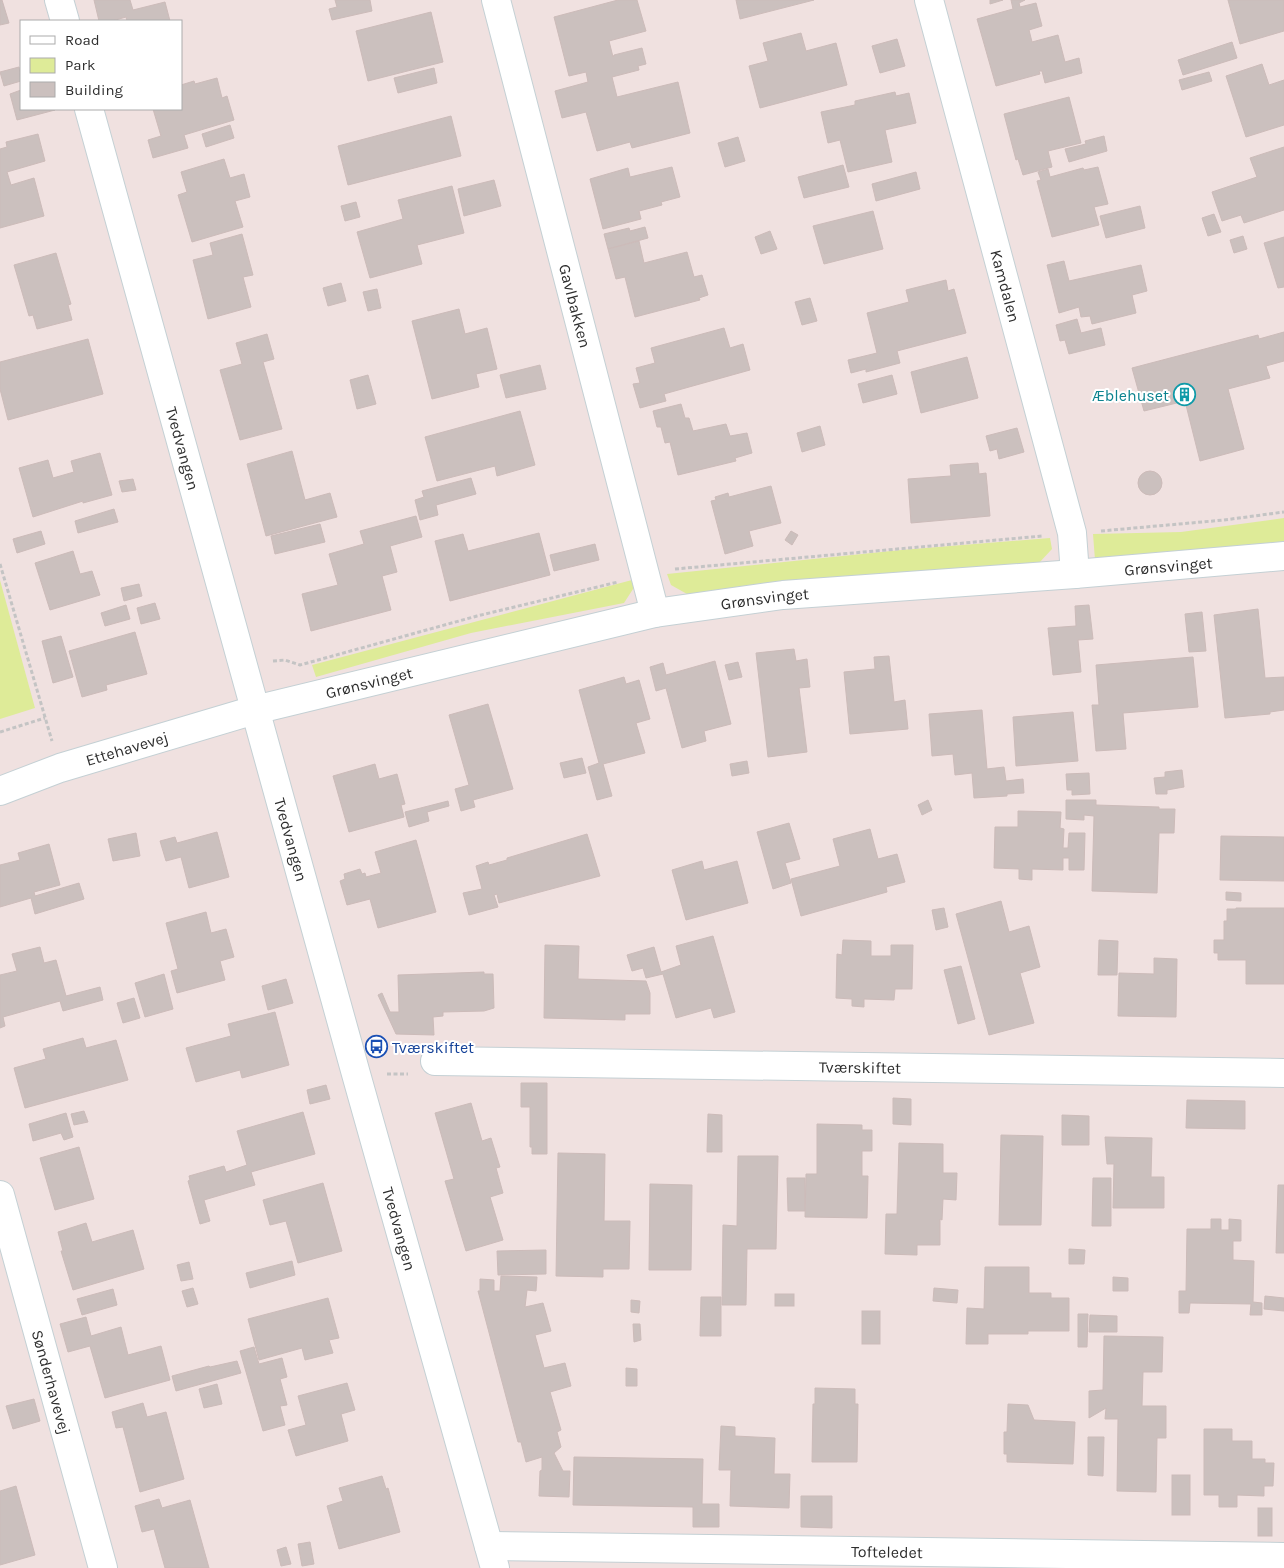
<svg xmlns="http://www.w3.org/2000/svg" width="1284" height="1568" font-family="Karla,sans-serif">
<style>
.green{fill:#deeb98}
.building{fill:#cbc0be;stroke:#ccbbb9}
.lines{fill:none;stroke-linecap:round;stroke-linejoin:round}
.minor-casing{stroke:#c4d0d4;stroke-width:30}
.tertiary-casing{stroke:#c4d0d4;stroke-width:30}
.path{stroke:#c4c4c4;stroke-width:3;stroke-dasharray:4 2.5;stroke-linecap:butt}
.minor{stroke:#fff;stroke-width:28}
.tertiary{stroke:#fff;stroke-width:28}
.labels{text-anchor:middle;stroke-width:4;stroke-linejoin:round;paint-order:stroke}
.street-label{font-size:16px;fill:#2e2e2e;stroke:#fff}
.culture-label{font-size:16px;fill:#0d838f;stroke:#fff;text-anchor:end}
.transit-label{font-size:16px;fill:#164399;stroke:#fff;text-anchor:start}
</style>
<rect width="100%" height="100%" fill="#f0e1e0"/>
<!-- green -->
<g class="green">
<polygon points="1284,518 1284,544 1095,560 1093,534 1181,532"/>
<polygon points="1050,538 1052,549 1039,563 687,594 671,585 667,574 901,550"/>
<polygon points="0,580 35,708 0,719"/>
<polygon points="632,580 635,586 624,603 471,633 316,677 312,665"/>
</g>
<!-- building -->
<g class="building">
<polygon points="0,0 2,0 9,23 0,25"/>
<polygon points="94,0 130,0 133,10 165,2 170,21 127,21 126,17 112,21 99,21"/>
<polygon points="335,0 370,0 372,11 332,20 329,9 337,7"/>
<polygon points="618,0 637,0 646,31 609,41 613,57 614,55 642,48 646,64 638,66 639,70 612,77 617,97 678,82 690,133 632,148 630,142 597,151 586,112 562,118 555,91 588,82 586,72 569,76 554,17"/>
<polygon points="736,0 814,0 740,19"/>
<polygon points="990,0 1003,0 990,4"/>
<polygon points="1011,0 1025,0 1019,3 1020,7 1036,3 1042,26 1029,30 1032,42 1058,35 1065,62 1079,58 1082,73 1045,83 1042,71 1039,71 1040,74 996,86 977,19 1013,9"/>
<polygon points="1228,0 1284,0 1284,31 1240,44"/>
<polygon points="431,12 443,62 368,81 356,31"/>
<polygon points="801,33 806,51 836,43 847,85 760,108 749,66 768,61 763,43"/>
<polygon points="897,39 905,66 880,73 872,46"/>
<polygon points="1232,42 1237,58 1183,75 1178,60"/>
<polygon points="1262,64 1269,85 1284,80 1284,125 1246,137 1226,76"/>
<polygon points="19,67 21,81 4,86 0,72"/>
<polygon points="434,68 437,83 398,93 394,78"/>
<polygon points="1209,72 1212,81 1182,90 1179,80"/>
<polygon points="217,78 222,98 227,96 234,120 184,135 188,148 153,158 148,140 161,136 153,109 181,109 181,85 194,81 195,84"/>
<polygon points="21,90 21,109 55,110 17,120 10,94"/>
<polygon points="895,92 896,96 909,93 916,123 885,130 892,162 848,172 840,140 828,143 821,112 855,105 855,101"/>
<polygon points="1069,97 1081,143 1048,151 1052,167 1023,175 1018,159 1016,160 1004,114"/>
<polygon points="451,116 461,156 348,185 338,146"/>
<polygon points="230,125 234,138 206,147 202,134"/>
<polygon points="38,134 45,161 7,172 11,185 34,178 44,216 0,228 0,149 7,147 6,142"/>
<polygon points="1104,136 1107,151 1069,162 1065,149 1086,144 1085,141"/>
<polygon points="738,137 745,161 725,167 718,143"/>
<polygon points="1284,147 1284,210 1244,223 1241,215 1222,221 1212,192 1257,177 1250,158"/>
<polygon points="224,159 230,178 244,174 250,197 235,201 243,227 192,242 178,195 187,192 181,172"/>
<polygon points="843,165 849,187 804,198 798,177"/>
<polygon points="672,167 680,197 661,202 662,205 639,211 641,219 603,229 590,179 628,168 630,177"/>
<polygon points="1098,167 1108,204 1094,207 1099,225 1052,237 1037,181 1041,180 1038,172 1048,169 1050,177 1083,168 1084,170"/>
<polygon points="916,172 920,189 876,201 872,184"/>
<polygon points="494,180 501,206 464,216 458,189"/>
<polygon points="452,186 464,233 417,245 422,264 370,278 357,232 403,219 398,200"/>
<polygon points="356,202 360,217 345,221 341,206"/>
<polygon points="1140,206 1145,228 1106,238 1100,216"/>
<polygon points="873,211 883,249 824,264 813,226"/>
<polygon points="1214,214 1221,232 1208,236 1202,218"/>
<polygon points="645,227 648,238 608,249 604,234 629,228 630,231"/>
<polygon points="770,231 777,249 761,254 755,237"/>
<polygon points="242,234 253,275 243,277 251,307 208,319 193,260 213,255 210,243"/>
<polygon points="1243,236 1247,249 1234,253 1230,240"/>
<polygon points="1284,237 1284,287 1278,288 1264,243"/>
<polygon points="639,241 644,263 687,252 694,277 702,275 708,295 699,298 700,300 635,317 625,277 616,279 608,249"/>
<polygon points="56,253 71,304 68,305 72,320 37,329 33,315 29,316 14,265"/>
<polygon points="1064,261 1069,281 1141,265 1147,291 1132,295 1136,313 1092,324 1090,316 1081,317 1079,307 1059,313 1047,265"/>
<polygon points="946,280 948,291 954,289 966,333 897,351 900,363 866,372 866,369 851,373 848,360 877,353 867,313 909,302 906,290"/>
<polygon points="341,283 346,301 328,306 323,288"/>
<polygon points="377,289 381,308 368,311 363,292"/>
<polygon points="810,298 817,321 802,325 795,302"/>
<polygon points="459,309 465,334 487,328 497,369 476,374 479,387 432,399 412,321"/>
<polygon points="1077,319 1081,333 1101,328 1105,345 1069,354 1065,340 1060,341 1056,325"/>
<polygon points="724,328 730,348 743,344 750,370 664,394 666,401 640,408 633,384 640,383 636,368 655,363 651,348"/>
<polygon points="1284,332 1284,361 1266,366 1270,378 1228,389 1244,449 1200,461 1185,401 1144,411 1132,368 1258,335 1259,339"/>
<polygon points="267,334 274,359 263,362 282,429 240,440 220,370 242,364 236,343"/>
<polygon points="88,339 103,394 8,420 0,389 0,362"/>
<polygon points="967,357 978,398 921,413 911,372"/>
<polygon points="540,365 546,389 506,398 500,375"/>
<polygon points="368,375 376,404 357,409 350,380"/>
<polygon points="892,375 897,394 863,403 858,384"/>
<polygon points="681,404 685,418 689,418 693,431 726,424 730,436 747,433 752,453 735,458 736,461 678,475 670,442 665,443 661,427 657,427 653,411"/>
<polygon points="520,411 535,465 497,476 495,466 437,481 425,437"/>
<polygon points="820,426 825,445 802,452 797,433"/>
<polygon points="1017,428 1024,452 999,459 997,449 990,451 986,436"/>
<polygon points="292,451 305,500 330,493 337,517 266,536 247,464"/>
<polygon points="100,453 112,495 83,503 83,501 33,517 19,468 48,460 53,478 74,472 71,461"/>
<polygon points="978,463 979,474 986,473 990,516 911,523 908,479 951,476 950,465"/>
<circle cx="1150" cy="483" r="12"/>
<polygon points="471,478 476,494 436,505 438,515 420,520 415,500 424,497 422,491"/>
<polygon points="133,479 136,490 122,492 119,481"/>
<polygon points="771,486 781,523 749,531 753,546 725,554 711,501 716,500 715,497 728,493 729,497"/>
<polygon points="114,509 118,522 78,533 75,521"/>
<polygon points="416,516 422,537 390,546 397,572 382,576 391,610 311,631 302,594 338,585 329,554 364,544 360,531"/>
<polygon points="320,524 325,542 275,554 271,536"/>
<polygon points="41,531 45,544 17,553 13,539"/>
<polygon points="791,531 798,535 792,545 785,540"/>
<polygon points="539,533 550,575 450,601 435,541 463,534 468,551"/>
<polygon points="595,544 599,560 554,571 550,555"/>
<polygon points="73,551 80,574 92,571 100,595 50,610 35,563"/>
<polygon points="139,584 142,596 124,601 121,588"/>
<polygon points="155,603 160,619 141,624 137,608"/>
<polygon points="126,605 130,619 105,626 101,613"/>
<polygon points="1089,605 1093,639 1078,640 1081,672 1053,675 1048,628 1076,626 1075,606"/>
<polygon points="1258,609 1265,678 1284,677 1284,710 1270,712 1270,714 1225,718 1214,615"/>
<polygon points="1202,612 1206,651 1189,652 1185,614"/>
<polygon points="135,632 147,674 106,685 107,690 82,697 69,651"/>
<polygon points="61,636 73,677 53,683 42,641"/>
<polygon points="794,649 796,661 807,659 810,687 799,688 807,752 768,757 756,653"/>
<polygon points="889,656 894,702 905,700 908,729 850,734 844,672 875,669 874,657"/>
<polygon points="1193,657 1198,707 1123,713 1126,749 1096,751 1092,705 1099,705 1096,665"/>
<polygon points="715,661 731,724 704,731 706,741 682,748 666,688 656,691 650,667 663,663 666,675"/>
<polygon points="738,662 742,677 729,680 725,665"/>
<polygon points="624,677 626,684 639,680 650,719 636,723 645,753 603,764 612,796 597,800 588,767 599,763 579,690"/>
<polygon points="488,704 513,789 473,800 475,807 461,811 455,789 469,785 449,715"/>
<polygon points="982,710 987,769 1004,767 1006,781 1023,779 1024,793 1007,794 1007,796 974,798 972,773 955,775 953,754 932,756 929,714"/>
<polygon points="1073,712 1078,761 1016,766 1013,717"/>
<polygon points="582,758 586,773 564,778 560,763"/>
<polygon points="747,761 749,773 732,776 730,764"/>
<polygon points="375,764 379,779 397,774 405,804 401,805 404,817 349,832 333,776"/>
<polygon points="1182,770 1184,787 1167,790 1167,794 1156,794 1154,778 1165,777 1165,772"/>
<polygon points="1089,773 1090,794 1072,795 1072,790 1067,790 1066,774"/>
<polygon points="928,800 932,810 922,815 918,805"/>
<polygon points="1066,800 1096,800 1096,805 1159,807 1159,809 1175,809 1174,833 1159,833 1157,893 1092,891 1094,816 1084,815 1084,820 1066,819"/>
<polygon points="448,801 449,806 427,812 429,821 409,827 405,812"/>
<polygon points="1018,811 1061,812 1060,828 1064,829 1063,848 1068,848 1069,833 1085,833 1084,870 1069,870 1069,858 1063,858 1063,870 1032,869 1032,880 1019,879 1019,869 994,868 995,827 1018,827"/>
<polygon points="789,823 800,859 785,863 791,883 773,889 757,832"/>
<polygon points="870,829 878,859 897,854 905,882 886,887 887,892 801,916 791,879 840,866 833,839"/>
<polygon points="217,832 229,877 189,888 181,857 166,861 160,841 175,837 177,843"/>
<polygon points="136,833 140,856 113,861 108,839"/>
<polygon points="587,834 600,876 499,903 497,894 494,895 498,907 469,915 463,893 482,889 476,866 488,862 489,865 507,860 507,858"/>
<polygon points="1221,836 1284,837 1284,881 1220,880"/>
<polygon points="416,840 436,912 378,928 370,899 347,905 340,881 345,879 344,874 360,869 362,874 365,873 366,877 381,873 375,852"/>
<polygon points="49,844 60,885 34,892 35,896 79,883 84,899 35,914 31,898 0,907 0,865 20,860 18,853"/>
<polygon points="702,861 704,870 737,861 748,903 686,920 672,870"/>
<polygon points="1226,892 1241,893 1241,901 1226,900"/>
<polygon points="1001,901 1009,932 1029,926 1040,967 1020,973 1034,1023 989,1035 956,914"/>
<polygon points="944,908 948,927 936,930 932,910"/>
<polygon points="1236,908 1284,908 1284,984 1246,984 1246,960 1218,960 1218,953 1214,953 1214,940 1224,940 1224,921 1227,921 1227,909 1236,909"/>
<polygon points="206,912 211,933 226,929 234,957 220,961 225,980 177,993 171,971 178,969 166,923"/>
<polygon points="713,936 735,1012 714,1018 711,1008 676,1018 663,974 646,978 643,968 632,971 627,955 654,947 661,972 681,965 676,946"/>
<polygon points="843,940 871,941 871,956 891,956 891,945 913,945 912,989 895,989 894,1000 864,999 864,1007 852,1006 852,999 836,998 837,954 842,955"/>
<polygon points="1099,940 1118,941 1117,975 1098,975"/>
<polygon points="545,945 579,946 578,979 646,981 650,993 650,1014 625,1014 625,1020 544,1018"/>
<polygon points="40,947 44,963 56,960 66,996 100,987 103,1000 63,1011 60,1001 3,1017 5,1026 0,1028 0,975 17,971 12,954"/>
<polygon points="1154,958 1177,959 1176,1017 1118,1016 1119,973 1154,974"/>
<polygon points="961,966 975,1019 958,1024 944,970"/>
<polygon points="484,972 484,974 493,974 494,1008 484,1011 443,1012 443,1016 433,1017 434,1035 396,1034 378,995 382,993 390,1012 399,1012 398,975"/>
<polygon points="164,974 173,1009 145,1017 135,983"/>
<polygon points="286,979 293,1003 268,1010 262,986"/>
<polygon points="134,998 140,1018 123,1023 117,1003"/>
<polygon points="275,1012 289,1065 242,1078 240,1070 196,1082 186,1048 231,1036 228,1024"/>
<polygon points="83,1038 86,1048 116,1040 128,1080 25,1108 14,1068 46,1059 43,1049"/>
<polygon points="521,1083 547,1083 547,1154 532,1154 532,1147 530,1147 530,1107 521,1107"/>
<polygon points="326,1085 330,1099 310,1104 307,1090"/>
<polygon points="893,1098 911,1099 911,1125 893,1124"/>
<polygon points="1187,1100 1245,1101 1245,1129 1186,1128"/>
<polygon points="471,1103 482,1141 491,1138 500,1167 496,1168 503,1193 490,1197 503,1240 466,1251 445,1181 454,1179 435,1113"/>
<polygon points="84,1111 88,1122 74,1125 71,1114"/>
<polygon points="303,1112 315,1154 251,1172 255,1185 204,1200 210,1221 200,1224 188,1181 190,1180 189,1176 224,1166 226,1172 247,1165 237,1131"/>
<polygon points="66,1113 73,1137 64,1140 61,1133 33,1141 29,1124"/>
<polygon points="708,1114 722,1115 722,1152 707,1152"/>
<polygon points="1062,1115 1089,1116 1089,1145 1062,1145"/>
<polygon points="817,1124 862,1125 862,1130 872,1130 872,1151 862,1151 862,1176 868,1176 867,1218 805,1217 806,1174 817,1174"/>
<polygon points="1001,1135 1043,1136 1041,1225 999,1225"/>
<polygon points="1105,1137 1152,1138 1151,1177 1164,1177 1164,1208 1113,1208 1114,1164 1107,1164"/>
<polygon points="899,1143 943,1144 943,1173 957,1173 956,1200 943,1199 942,1220 940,1219 940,1245 917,1245 917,1255 885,1254 886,1214 897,1214"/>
<polygon points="79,1147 94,1199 55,1210 40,1158"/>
<polygon points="558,1153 605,1154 604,1221 630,1221 629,1269 603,1269 603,1277 556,1276"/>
<polygon points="738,1156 778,1156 776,1249 747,1249 746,1305 722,1305 723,1225 737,1226"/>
<polygon points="787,1178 805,1178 805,1211 788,1211"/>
<polygon points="1093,1178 1111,1178 1111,1226 1092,1226"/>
<polygon points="323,1183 342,1251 298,1263 286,1221 270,1225 263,1200"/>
<polygon points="650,1184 692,1185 691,1270 649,1270"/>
<polygon points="1278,1185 1284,1185 1284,1253 1276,1253"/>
<polygon points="1211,1219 1221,1219 1221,1230 1229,1230 1229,1219 1241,1220 1241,1241 1233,1241 1233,1260 1254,1261 1253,1302 1262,1303 1262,1315 1250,1315 1251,1304 1190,1303 1189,1313 1179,1313 1179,1291 1186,1291 1187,1229 1211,1229"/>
<polygon points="86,1223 92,1242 133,1230 144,1269 73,1290 61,1251 63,1251 58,1232"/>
<polygon points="1069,1249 1085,1250 1084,1264 1069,1264"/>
<polygon points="546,1250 546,1274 498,1275 497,1251"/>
<polygon points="292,1261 295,1275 250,1288 246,1273"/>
<polygon points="189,1262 193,1279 181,1281 177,1265"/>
<polygon points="985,1267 1029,1267 1029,1293 1051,1293 1051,1298 1069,1298 1069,1331 1028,1331 1028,1334 988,1334 988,1344 966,1344 967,1308 984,1309"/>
<polygon points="501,1276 537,1277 536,1291 527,1290 525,1307 543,1303 551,1331 535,1335 544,1368 565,1363 571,1386 550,1392 561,1430 557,1432 561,1447 554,1453 563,1471 570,1471 569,1497 539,1496 540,1471 542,1470 542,1457 526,1462 521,1442 518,1442 478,1291 480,1291 480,1279 494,1280 494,1291 500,1291"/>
<polygon points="1113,1277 1128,1278 1128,1291 1113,1291"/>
<polygon points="193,1288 198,1304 187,1307 182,1291"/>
<polygon points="934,1288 958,1290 957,1303 933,1301"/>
<polygon points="113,1289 117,1305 82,1315 77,1299"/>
<rect x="775" y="1294" width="19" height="12"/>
<polygon points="1265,1296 1284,1298 1284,1311 1264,1309"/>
<polygon points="701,1297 721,1297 721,1336 700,1336"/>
<polygon points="328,1298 339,1338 329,1340 333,1353 305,1360 302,1348 259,1360 248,1319"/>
<polygon points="631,1300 640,1301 639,1313 631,1312"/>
<rect x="862" y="1311" width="18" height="33"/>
<polygon points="1078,1314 1088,1314 1087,1347 1078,1347"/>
<polygon points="1090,1315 1117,1316 1117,1332 1089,1332"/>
<polygon points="86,1317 91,1336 121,1327 128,1355 161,1346 170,1380 105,1398 90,1346 68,1352 60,1324"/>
<polygon points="633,1324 640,1324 641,1340 634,1342"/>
<polygon points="1104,1336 1163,1337 1162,1372 1143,1372 1142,1406 1166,1406 1166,1438 1157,1438 1156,1492 1117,1491 1118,1419 1105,1419 1106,1408 1089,1418 1089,1391 1103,1390"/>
<polygon points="254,1347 259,1364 282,1358 287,1377 280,1379 287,1405 280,1406 285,1425 263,1431 240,1351"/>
<polygon points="237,1361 241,1373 176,1391 172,1376 209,1366 210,1367"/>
<polygon points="626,1368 637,1369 637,1386 626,1386"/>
<polygon points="347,1383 355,1410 341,1414 348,1441 296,1456 288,1430 306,1425 298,1396"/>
<polygon points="217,1384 222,1404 204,1408 199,1389"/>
<polygon points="815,1388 855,1389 855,1404 858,1404 857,1462 812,1462 813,1404 815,1404"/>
<polygon points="34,1399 40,1421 13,1429 6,1406"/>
<polygon points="143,1403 147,1417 166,1412 184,1479 140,1492 123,1427 116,1428 112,1412"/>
<polygon points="1008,1404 1028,1405 1034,1420 1075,1422 1073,1464 1007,1462 1007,1454 1004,1454 1004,1432 1007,1432"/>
<polygon points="721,1426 735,1427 735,1436 775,1438 774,1474 790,1474 789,1508 730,1506 731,1470 719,1470"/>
<polygon points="1204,1429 1232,1429 1232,1441 1252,1441 1252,1459 1265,1459 1265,1463 1274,1463 1273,1486 1264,1486 1264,1496 1237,1495 1237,1507 1219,1507 1219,1495 1204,1495"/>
<polygon points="1088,1437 1104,1437 1103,1476 1088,1475"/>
<polygon points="574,1457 703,1459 702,1504 719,1504 719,1527 693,1527 693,1507 573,1505"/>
<rect x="1172" y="1475" width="18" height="40"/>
<polygon points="382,1476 386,1489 388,1488 400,1532 339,1549 327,1506 343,1501 339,1488"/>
<polygon points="16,1486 35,1555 0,1565 0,1491"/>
<polygon points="801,1496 832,1496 832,1528 801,1527"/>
<polygon points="159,1499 162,1508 190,1500 209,1568 165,1568 154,1529 142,1532 135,1506"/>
<rect x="1258" y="1508" width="14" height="28"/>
<polygon points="310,1542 314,1564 302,1566 298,1544"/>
<polygon points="286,1547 291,1564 281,1566 277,1550"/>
</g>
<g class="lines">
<defs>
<g id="minor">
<path id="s1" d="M496 0 655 613"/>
<path id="s2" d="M929 0 1072 533 1075 574"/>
<path id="s3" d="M0 791 60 768 255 710 655 613 783 595 1075 574 1284 556"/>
<path id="s4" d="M435 1061 1284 1073"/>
<path id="s5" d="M0 1195 103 1568"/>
<path id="s6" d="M489 1546 1284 1557"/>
</g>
<g id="tertiary">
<polyline points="59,0 65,21"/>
<path id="s7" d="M89 109 356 1074 495 1568"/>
</g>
</defs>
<!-- minor casing -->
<use href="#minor" class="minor-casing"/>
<!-- tertiary casing -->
<use href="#tertiary" class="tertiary-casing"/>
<!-- path -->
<g class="path">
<polyline points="1101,531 1224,520 1284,512"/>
<polyline points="0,564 52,741"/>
<polyline points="675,569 1042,536"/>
<polyline points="273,661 285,660 300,665 477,616 618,582"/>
<polyline points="0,732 45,718"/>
<polyline points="387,1074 408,1074"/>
</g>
<!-- minor -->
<use href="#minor" class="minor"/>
<!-- tertiary -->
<use href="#tertiary" class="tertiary"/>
</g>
<!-- icons -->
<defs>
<symbol id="building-ring" viewBox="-11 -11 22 22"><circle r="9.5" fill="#fff" stroke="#0f9aa8" stroke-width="1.5"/><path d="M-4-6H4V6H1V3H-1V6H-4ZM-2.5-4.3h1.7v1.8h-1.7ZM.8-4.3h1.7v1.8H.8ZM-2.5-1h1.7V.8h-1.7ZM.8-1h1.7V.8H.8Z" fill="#0f9aa8"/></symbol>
<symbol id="bus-ring" viewBox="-11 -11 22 22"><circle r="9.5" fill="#fff" stroke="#1a4fb4" stroke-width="1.5"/><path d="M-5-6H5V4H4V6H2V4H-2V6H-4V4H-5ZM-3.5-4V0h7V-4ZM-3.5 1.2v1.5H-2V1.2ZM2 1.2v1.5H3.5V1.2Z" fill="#1a4fb4"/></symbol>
</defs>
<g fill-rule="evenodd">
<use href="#building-ring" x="1172" y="382" width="25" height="25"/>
<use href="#bus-ring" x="364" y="1034" width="25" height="25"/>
</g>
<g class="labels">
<!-- street labels -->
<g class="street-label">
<text dy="6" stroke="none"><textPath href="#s2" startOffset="296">Kamdalen</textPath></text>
<text dy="6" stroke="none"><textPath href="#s1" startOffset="316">Gavlbakken</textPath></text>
<text dy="6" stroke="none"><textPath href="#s7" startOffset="352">Tvedvangen</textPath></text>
<text dy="6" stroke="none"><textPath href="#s3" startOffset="1195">Grønsvinget</textPath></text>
<text dy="6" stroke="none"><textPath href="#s3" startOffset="790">Grønsvinget</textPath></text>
<text dy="6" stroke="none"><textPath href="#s3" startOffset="385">Grønsvinget</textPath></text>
<text dy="6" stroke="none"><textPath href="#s3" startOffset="134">Ettehavevej</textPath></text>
<text dy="6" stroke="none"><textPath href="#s7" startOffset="758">Tvedvangen</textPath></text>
<text dy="6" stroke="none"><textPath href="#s4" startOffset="425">Tværskiftet</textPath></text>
<text dy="6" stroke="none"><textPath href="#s7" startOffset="1162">Tvedvangen</textPath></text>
<text dy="6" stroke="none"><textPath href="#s5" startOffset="194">Sønderhavevej</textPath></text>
<text dy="6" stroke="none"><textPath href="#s6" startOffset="398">Tofteledet</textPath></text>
</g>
<!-- culture labels -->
<g class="culture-label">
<text x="1169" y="401">Æblehuset</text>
</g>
<!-- transit labels -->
<g class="transit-label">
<text x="392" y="1053">Tværskiftet</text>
</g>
</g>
<!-- legend -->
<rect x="20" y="20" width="162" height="90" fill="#ffffff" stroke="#ababab"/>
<rect x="30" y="36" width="25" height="8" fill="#ffffff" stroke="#ababab"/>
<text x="65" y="45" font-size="15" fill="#2e2e2e">Road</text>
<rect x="30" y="58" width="25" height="15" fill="#deeb98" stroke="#ababab"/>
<text x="65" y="70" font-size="15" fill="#2e2e2e">Park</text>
<rect x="30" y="82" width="25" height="15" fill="#cbc0be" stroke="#ababab"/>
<text x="65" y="95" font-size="15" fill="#2e2e2e">Building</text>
</svg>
